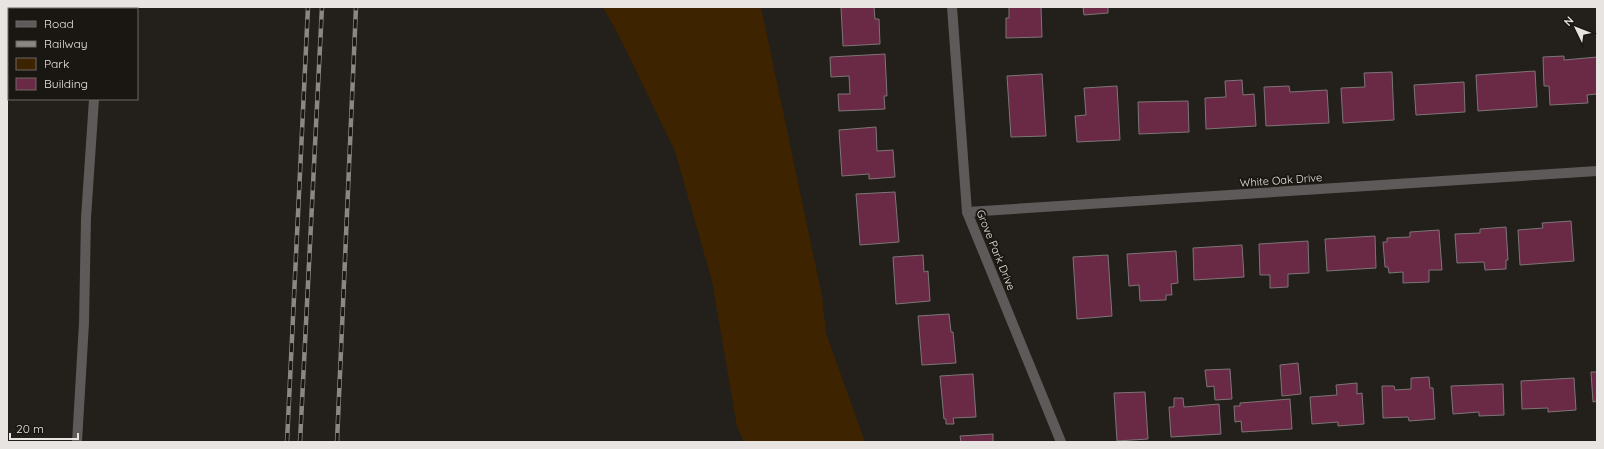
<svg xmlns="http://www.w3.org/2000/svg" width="1604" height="449" font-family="Quicksand,sans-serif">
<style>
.green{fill:#3e2300}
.building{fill:#6a2a46;stroke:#7d7577}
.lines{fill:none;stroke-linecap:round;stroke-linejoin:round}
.lane{stroke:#5e5a5a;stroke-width:10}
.street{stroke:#5e5a5a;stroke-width:10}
.rail-casing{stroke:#8b8884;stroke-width:4.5}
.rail{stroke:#1a1611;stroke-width:3;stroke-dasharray:9;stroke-linecap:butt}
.labels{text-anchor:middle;stroke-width:4;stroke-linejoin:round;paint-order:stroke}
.street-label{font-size:11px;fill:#e7e4e1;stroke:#1a1611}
</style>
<rect width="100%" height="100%" fill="#231f1a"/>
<!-- green -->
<polygon class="green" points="603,7 761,7 822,296 826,333 865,442 744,442 737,427 712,281 675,151 621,40"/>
<!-- building -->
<g class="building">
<polygon points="841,7 874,7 875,19 879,19 880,44 843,46"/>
<polygon points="1009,7 1041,7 1042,37 1006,38 1006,18 1009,18"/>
<polygon points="1083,7 1108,7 1108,13 1084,15"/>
<polygon points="885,54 887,96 884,96 885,109 839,111 838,94 850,94 849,76 831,77 830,57"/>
<polygon points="1564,56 1564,60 1597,57 1597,94 1587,95 1588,103 1550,105 1549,86 1544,86 1543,57"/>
<polygon points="1535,71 1537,107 1478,111 1476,75"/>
<polygon points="1392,72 1394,120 1343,123 1341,88 1365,87 1364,73"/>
<polygon points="1042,74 1046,136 1011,137 1007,76"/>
<polygon points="1242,80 1243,95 1254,94 1256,126 1206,129 1205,98 1226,97 1225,81"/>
<polygon points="1464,82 1465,112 1416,115 1414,85"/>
<polygon points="1117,86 1120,140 1077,142 1075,116 1086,115 1084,88"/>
<polygon points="1289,86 1290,92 1327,90 1329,123 1266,126 1264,87"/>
<polygon points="1188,101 1189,132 1139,134 1138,102"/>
<polygon points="876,127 877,151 893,150 895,177 869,179 869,174 842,176 839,130"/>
<polygon points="895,192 899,242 860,245 856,194"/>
<polygon points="1571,221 1574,261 1520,265 1518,230 1543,228 1542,223"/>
<polygon points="1506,227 1508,260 1506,260 1506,269 1485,270 1484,262 1457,263 1455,234 1480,233 1480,229"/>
<polygon points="1439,230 1442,270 1429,270 1429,282 1403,283 1403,272 1389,273 1388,267 1385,267 1383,242 1387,242 1387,238 1410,237 1410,232"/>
<polygon points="1375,236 1376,268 1327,271 1325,239"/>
<polygon points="1308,241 1309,273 1288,274 1288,287 1270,288 1270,275 1260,275 1259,244"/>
<polygon points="1242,245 1244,277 1194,280 1193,248"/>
<polygon points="1176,251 1178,283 1171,284 1172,295 1166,295 1166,300 1140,301 1139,285 1129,286 1127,254"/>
<polygon points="923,255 924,272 928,271 930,301 896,304 893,257"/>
<polygon points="1108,255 1112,316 1077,319 1073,257"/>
<polygon points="949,314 951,332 953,332 956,363 922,365 918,316"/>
<polygon points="1298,363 1301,394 1282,396 1280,365"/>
<polygon points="1230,369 1232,399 1215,400 1214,386 1207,387 1205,370"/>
<polygon points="1591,372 1597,372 1597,401 1593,402"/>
<polygon points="973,374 976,417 953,418 954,424 946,424 946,419 944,419 940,376"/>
<polygon points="1429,377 1430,388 1433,388 1435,419 1409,421 1408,417 1383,418 1382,386 1394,386 1395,390 1411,389 1411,378"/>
<polygon points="1574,378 1576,410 1548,412 1548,408 1522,409 1521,381"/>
<polygon points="1357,383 1357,394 1362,393 1364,424 1338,426 1338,422 1312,424 1310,397 1337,395 1336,385"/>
<polygon points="1503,384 1504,415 1479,416 1479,412 1453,414 1451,386"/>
<polygon points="1145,392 1148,439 1117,441 1114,393"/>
<polygon points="1174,398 1183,398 1184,407 1219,404 1221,434 1171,437 1169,407 1174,407"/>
<polygon points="1290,399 1292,429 1242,432 1241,421 1235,422 1234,406 1240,406 1240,403"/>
<polygon points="993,434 993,442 961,442 960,436"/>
</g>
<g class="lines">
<!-- lane -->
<g class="lane">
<polyline points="98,9 99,7"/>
<polyline points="77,442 84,323 86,218 94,99"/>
</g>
<!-- street -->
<g class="street">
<polyline points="952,7 967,212 1061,442"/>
<polyline points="967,212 1597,171"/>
</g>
<defs>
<g id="rail">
<polyline points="287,442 308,7"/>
<polyline points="300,442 322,7"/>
<polyline points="337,442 356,7"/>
</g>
</defs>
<!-- rail casing -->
<use href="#rail" class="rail-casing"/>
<!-- rail -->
<use href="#rail" class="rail"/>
</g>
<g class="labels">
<!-- street labels -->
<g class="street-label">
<text transform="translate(1281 180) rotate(-4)" y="4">White Oak Drive</text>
<text transform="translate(996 250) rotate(68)" y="4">Grove Park Drive</text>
</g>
</g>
<!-- border -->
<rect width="1604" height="449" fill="none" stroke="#e7e4e1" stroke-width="16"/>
<!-- legend -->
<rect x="8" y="8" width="130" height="92" fill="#1a1611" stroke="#6c6864"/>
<rect x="16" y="21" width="20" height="6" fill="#5e5a5a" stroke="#6c6864"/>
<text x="44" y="28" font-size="12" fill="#e7e4e1">Road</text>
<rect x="16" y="41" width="20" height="6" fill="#8b8884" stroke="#6c6864"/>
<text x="44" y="48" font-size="12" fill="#e7e4e1">Railway</text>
<rect x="16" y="58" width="20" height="12" fill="#3e2300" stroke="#6c6864"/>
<text x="44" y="68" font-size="12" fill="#e7e4e1">Park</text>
<rect x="16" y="78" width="20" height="12" fill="#6a2a46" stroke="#6c6864"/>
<text x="44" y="88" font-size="12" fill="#e7e4e1">Building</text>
<!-- north arrow -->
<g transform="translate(1576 28) rotate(313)" stroke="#1a1611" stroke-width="3" paint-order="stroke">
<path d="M0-3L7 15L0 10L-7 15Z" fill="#e7e4e1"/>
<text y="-6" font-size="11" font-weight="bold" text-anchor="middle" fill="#e7e4e1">N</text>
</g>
<!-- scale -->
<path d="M10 433v6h68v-6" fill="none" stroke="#e7e4e1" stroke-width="2"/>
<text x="16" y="433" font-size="12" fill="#e7e4e1" stroke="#1a1611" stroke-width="3" paint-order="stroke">20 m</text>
</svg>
